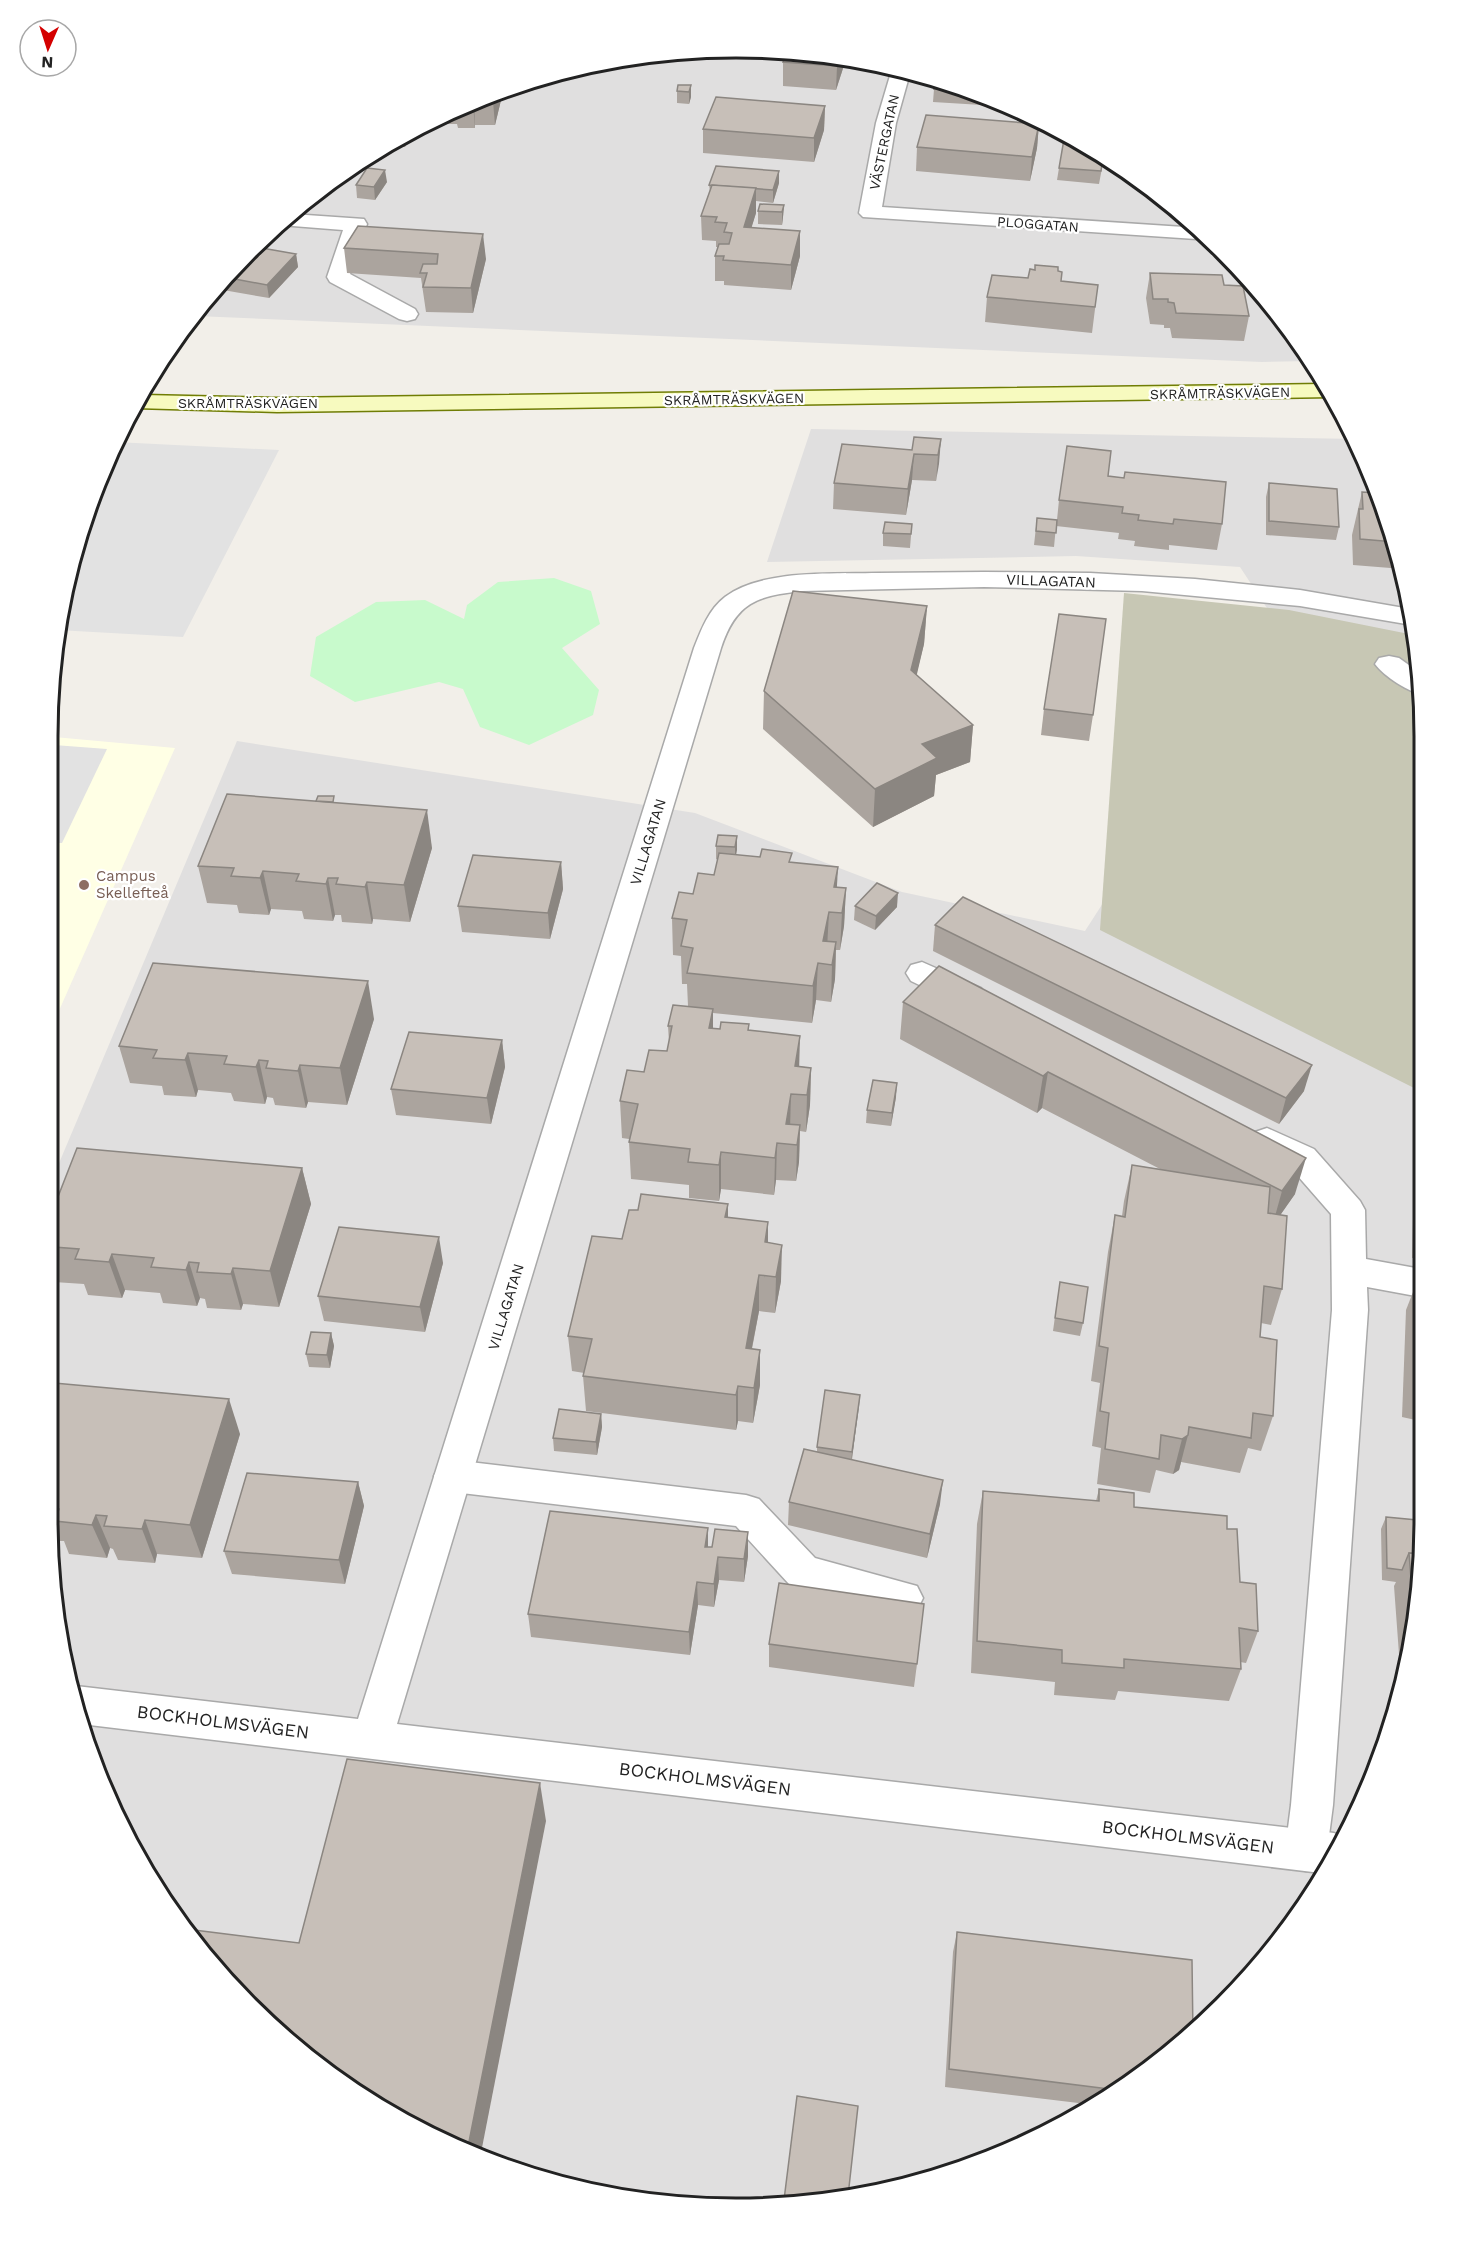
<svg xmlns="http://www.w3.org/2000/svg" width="1473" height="2256" font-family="'Work Sans',sans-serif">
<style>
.residential{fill:#e0dfdf}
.education{fill:#ffffe5}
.construction{fill:#c7c7b4}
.park{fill:#c8facc}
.parking{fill:#e2e2e2}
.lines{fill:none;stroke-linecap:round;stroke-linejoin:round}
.lane-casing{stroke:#a9a9a9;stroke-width:3}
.street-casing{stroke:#a9a9a9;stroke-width:3}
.secondary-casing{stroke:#707d05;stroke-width:3}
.lane{fill:#fff;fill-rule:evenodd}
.street{fill:#fff;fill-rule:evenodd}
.secondary{fill:#f7fabf;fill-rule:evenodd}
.wall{fill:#aba49e}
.shaded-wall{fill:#8b8681}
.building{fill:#c7bfb8;stroke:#8b8681;stroke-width:1.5}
.education-dot{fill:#8d6e63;stroke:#fff;stroke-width:2}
.labels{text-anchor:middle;stroke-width:4.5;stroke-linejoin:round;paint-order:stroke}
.far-street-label{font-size:14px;fill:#222;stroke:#fff}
.street-label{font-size:15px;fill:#222;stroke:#fff}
.education-label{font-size:15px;fill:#785e54;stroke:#fff;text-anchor:start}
.near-street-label{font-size:18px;fill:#222;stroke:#fff}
.rim{fill:none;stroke:#222;stroke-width:3}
</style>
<rect width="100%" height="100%" fill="#f2efe9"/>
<!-- residential -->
<g class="residential">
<polygon points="692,49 827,54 958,85 1081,140 1191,219 1283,318 1310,361 1262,362 196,316 219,282 318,190 432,119 559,71"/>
<polygon points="811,429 1357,439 1402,559 1424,692 1419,1610 1401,1698 1354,1824 1254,1974 1190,2037 1081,2116 1000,2156 871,2195 691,2206 602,2195 473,2156 249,2006 164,1902 84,1740 54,1610 54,1175 237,741 695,813 902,892 1085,931 1280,628 1240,567 1076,556 767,562"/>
</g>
<!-- education -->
<polygon class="education" points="54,737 175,748 54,1022"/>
<!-- construction -->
<polygon class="construction" points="1124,593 1289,610 1414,635 1424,692 1422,1092 1100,930"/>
<!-- park -->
<polygon class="park" points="554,578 591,591 600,624 562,648 599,690 593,715 529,745 480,727 463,689 439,682 355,702 310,676 316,637 376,602 425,600 464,619 467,605 498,582"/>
<!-- parking -->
<g class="parking">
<polygon points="115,442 279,450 183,637 57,630 72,558"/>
<polygon points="54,745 107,749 62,843 54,843"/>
</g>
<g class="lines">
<defs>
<g id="lane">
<polygon points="292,214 364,219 367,224 350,274 415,309 418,314 415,319 407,321 399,319 330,282 327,277 343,230 280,225"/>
<path d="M1389 656 1399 658 1420 673 1424 695C1408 692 1385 677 1375 664L1379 658Z"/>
<polygon points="922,962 981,988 986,996 981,1004 970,1007 959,1004 911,981 906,973 911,965"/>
<polygon points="1267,1128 1314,1149 1360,1201 1365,1210 1366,1259 1421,1269 1421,1297 1367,1287 1368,1310 1333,1805 1327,1851 1321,1865 1306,1871 1291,1865 1285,1851 1291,1805 1332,1310 1331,1214 1290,1167 1255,1150 1250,1141 1255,1132"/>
<polygon points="453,1460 746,1495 759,1499 815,1558 917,1586 923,1598 917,1610 903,1615 789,1584 736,1526 453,1492 440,1487 434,1476 440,1465"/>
</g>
<g id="street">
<polygon points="892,69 910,73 896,123 882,207 1199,228 1211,240 863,217 859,213 876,123"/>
<path d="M984 572 1090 573 1195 579 1300 590 1410 609 1412 625 1300 606 1142 591 984 587 802 591C757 596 736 602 721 648L397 1724 1334 1833 1345 1838 1321 1873 81 1724 72 1688 76 1686 358 1719 694 648C701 630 709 609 725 597 762 569 834 574 878 573 913 573 949 572 984 572Z"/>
</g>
<polygon id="secondary" points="1324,384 1332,397 277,412 135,408 144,395 277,398"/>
</defs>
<!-- lane casing -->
<use href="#lane" class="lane-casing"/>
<!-- street casing -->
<use href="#street" class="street-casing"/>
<!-- secondary casing -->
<use href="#secondary" class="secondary-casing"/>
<!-- lane -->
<use href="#lane" class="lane"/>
<!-- street -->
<use href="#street" class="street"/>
<!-- secondary -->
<use href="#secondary" class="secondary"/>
</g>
<!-- wall -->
<g class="wall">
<polygon points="846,59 836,90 783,86 783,62"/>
<polygon points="691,85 691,97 689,104 677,103 677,91"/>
<polygon points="958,85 984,96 982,105 933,102 934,89"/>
<polygon points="503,92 495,125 475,125 475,128 458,128 457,124 438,124 438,117"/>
<polygon points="825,106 824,130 814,162 703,153 703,129"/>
<polygon points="1013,110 1021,113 1013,113"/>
<polygon points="1039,124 1037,148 1030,181 916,171 917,147"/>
<polygon points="409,133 405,147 387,147"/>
<polygon points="1081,140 1104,157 1099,184 1057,180 1059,168"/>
<polygon points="387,182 375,200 357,198 356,185"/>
<polygon points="779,183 773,203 756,201 756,213 751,228 800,231 800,256 791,290 724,285 724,281 715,281 715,256 718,247 716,247 716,241 702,240 701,216 710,191 709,185"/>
<polygon points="316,192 313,204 303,203"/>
<polygon points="784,205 783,217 782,225 758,224 758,211"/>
<polygon points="358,226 486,259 473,313 426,312 421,278 347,273 344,248"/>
<polygon points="256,247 296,254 298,267 269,298 223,290 221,280"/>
<polygon points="1058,271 1061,282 1098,285 1092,333 985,322 987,297 1028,278"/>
<polygon points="1150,273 1224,285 1249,316 1244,341 1172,338 1170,328 1164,328 1164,325 1150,324 1146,298"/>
<polygon points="941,439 936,481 912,480 906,515 833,509 834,483 912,450"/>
<polygon points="1108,476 1222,524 1217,550 1169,545 1169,550 1134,546 1135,541 1118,539 1119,533 1056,526 1054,547 1034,545 1037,518 1057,520 1059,500"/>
<polygon points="1269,483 1339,527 1336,540 1266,535 1266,497"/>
<polygon points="1362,492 1377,493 1402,559 1403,569 1353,565 1352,535"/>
<polygon points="912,524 910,548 883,546 883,533"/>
<polygon points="927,606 924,644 916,675 973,725 970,762 936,775 934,796 873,827 763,729 764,691"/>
<polygon points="1044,709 1093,715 1089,741 1041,735"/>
<polygon points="335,803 432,848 410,922 373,919 372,924 342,922 341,915 335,915 333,921 304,919 302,911 271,909 269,915 239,913 237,905 207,903 198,866"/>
<polygon points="737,836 736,855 791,862 837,887 846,888 844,926 840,950 836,950 835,979 831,1002 816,1000 812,1023 713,1013 713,1028 720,1029 749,1024 749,1031 799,1066 811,1068 810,1105 806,1132 800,1131 799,1162 796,1181 776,1180 774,1195 721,1189 719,1201 689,1198 689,1185 631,1179 629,1142 629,1139 622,1138 620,1101 644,1072 667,1051 669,1042 668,1026 688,1006 687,984 682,984 681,956 673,955 672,918 693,894 714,875 718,860 716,859 716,846"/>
<polygon points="561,862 563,889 550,939 462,932 458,906"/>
<polygon points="855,906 897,907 875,930 854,920"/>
<polygon points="935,925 1304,1091 1279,1124 933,951"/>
<polygon points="939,966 1295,1194 1280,1215 1282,1289 1271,1325 1261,1323 1260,1337 1273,1416 1261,1451 1248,1448 1240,1473 1181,1462 1179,1470 1173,1474 1156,1470 1150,1493 1097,1484 1101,1448 1092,1446 1100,1383 1091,1381 1108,1252 1115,1215 1122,1216 1124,1201 1132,1165 1160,1169 1042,1108 1037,1113 900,1039 903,1002"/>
<polygon points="374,1019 347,1105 308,1102 306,1108 275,1105 273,1098 267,1097 265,1104 234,1101 231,1093 198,1090 196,1097 164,1095 162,1086 130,1083 119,1046"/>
<polygon points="502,1040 505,1067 491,1124 396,1115 391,1089"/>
<polygon points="896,1097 891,1126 866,1123 867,1110"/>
<polygon points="302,1168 311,1204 279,1307 243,1304 241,1310 207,1308 205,1299 200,1298 197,1306 163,1303 160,1293 125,1290 122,1298 88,1295 84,1284 54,1282 54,1207"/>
<polygon points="1421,1196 1421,1259 1412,1258 1413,1219"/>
<polygon points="728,1218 768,1222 768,1243 781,1281 775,1313 759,1311 752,1349 760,1385 753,1423 738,1421 736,1430 586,1411 583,1376 584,1373 572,1371 568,1336 622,1239"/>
<polygon points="443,1263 425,1332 324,1321 318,1296"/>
<polygon points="1420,1274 1421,1274 1420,1421 1402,1417 1406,1310"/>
<polygon points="1058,1295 1083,1323 1080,1336 1053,1331"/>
<polygon points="331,1333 334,1346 330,1368 309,1367 306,1354"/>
<polygon points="54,1383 240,1434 202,1558 157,1554 155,1563 118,1560 113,1549 110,1548 107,1558 69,1554 64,1541 54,1541"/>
<polygon points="860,1395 852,1460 940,1504 927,1558 788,1525 789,1502 817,1452 817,1447"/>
<polygon points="601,1414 602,1427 597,1455 554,1451 553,1438"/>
<polygon points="358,1482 364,1506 345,1584 232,1574 224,1551"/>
<polygon points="1099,1489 1134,1507 1227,1529 1240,1582 1258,1631 1246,1663 1240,1662 1241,1669 1229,1701 1118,1691 1115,1700 1054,1695 1055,1682 971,1673 977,1524 983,1491 1096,1501"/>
<polygon points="1386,1517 1417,1520 1419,1610 1402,1695 1394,1586 1396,1582 1382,1580 1381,1529"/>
<polygon points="708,1528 708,1547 712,1547 748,1532 748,1556 744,1582 719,1580 714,1607 698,1605 690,1655 531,1637 528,1614"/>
<polygon points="769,1644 917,1664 914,1687 769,1667"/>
<polygon points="957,1932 1190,2037 1095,2105 945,2087 953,1952"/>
</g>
<!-- shaded-wall -->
<g class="shaded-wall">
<polygon points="840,57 846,59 836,90 837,66"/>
<polygon points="691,85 691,97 689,104 689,92"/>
<polygon points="503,92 495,125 493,101 495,95"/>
<polygon points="474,103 475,125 475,128 473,104"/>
<polygon points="825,106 824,130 814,162 814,138"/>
<polygon points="1039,124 1037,148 1030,181 1032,157"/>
<polygon points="409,133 405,147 404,136"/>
<polygon points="385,170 387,182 375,200 374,187"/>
<polygon points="779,171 779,183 773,203 773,190"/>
<polygon points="756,188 756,213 744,252 744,227"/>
<polygon points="316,192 316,193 313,204 312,196"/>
<polygon points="784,205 783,217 782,225 782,212"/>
<polygon points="800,231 800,256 791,290 791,265"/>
<polygon points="483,234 486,259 473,313 471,288"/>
<polygon points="296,254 298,267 269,298 267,285"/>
<polygon points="941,439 939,464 936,481 938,455"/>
<polygon points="914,454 912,480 906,515 908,489"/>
<polygon points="927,606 924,644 909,708 911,670"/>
<polygon points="973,725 970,762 936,775 934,796 873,827 875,789 922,744"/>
<polygon points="427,810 432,848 410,922 404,885"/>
<polygon points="737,836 737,850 735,861 735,847"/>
<polygon points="561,862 563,889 550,939 548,913"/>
<polygon points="838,867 836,904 834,887"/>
<polygon points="263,871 271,909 269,915 260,878"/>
<polygon points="328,878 335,915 333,921 326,884"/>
<polygon points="367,882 373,919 372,924 365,887"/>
<polygon points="846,888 844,926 840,950 842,913"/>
<polygon points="898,893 897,907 875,930 876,916"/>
<polygon points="829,912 827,949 823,941"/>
<polygon points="836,942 835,979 831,1002 832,965"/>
<polygon points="818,963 816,1000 812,1023 813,986"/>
<polygon points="368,981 374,1019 347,1105 340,1068"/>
<polygon points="713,1009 713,1046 709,1028"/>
<polygon points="800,1036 799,1073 795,1066"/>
<polygon points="502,1040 505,1067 491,1124 487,1098"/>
<polygon points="188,1053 198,1090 196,1097 185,1060"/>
<polygon points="259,1060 267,1097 265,1104 256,1067"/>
<polygon points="300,1065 308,1102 306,1108 298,1071"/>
<polygon points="1312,1065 1304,1091 1279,1124 1286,1098"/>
<polygon points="811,1068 810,1105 806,1132 807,1095"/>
<polygon points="1048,1072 1042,1108 1037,1113 1043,1076"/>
<polygon points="897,1083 896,1097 891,1126 892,1113"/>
<polygon points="791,1094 790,1130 786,1124"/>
<polygon points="800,1125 799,1162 796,1181 797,1145"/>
<polygon points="777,1143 776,1180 774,1195 775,1158"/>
<polygon points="721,1152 721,1189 719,1201 719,1165"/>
<polygon points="1306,1158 1295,1194 1272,1227 1282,1191"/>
<polygon points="302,1168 311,1204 279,1307 270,1271"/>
<polygon points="728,1204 728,1240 725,1217"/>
<polygon points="768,1222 768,1259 764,1278 765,1242"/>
<polygon points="439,1237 443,1263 425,1332 420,1307"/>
<polygon points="782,1245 781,1281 775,1313 776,1277"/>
<polygon points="112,1254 125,1290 122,1298 109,1262"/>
<polygon points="189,1262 200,1298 197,1306 186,1270"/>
<polygon points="233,1268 243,1304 241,1310 231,1274"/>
<polygon points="759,1275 759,1311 745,1383 746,1348"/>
<polygon points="331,1333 334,1346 330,1368 327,1355"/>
<polygon points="760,1350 760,1385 753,1423 754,1388"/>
<polygon points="738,1386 738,1421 736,1430 736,1395"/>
<polygon points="860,1395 859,1407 851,1464 852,1452"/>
<polygon points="229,1399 240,1434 202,1558 190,1525"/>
<polygon points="601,1414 602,1427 597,1455 596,1442"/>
<polygon points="1188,1435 1179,1470 1173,1474 1182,1439"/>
<polygon points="943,1480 940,1504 927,1558 930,1534"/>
<polygon points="358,1482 364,1506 345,1584 339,1560"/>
<polygon points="96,1515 110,1548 107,1558 92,1525"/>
<polygon points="145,1520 157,1554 155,1563 142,1529"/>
<polygon points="708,1528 708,1552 705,1547"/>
<polygon points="748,1532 748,1556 744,1582 744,1559"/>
<polygon points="718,1557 719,1580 714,1607 714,1584"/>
<polygon points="697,1582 698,1605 690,1655 689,1632"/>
<polygon points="540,1783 546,1821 480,2158 473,2156 467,2152"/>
</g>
<!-- building -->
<g class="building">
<polygon points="787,53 827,54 840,57 837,66 783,62"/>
<polygon points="937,80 958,85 975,92 934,89"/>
<polygon points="678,85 691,85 689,92 677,91"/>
<polygon points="495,95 493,101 481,101"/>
<polygon points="716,97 825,106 814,138 703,129"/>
<polygon points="926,115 1039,124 1032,157 917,147"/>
<polygon points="1064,139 1080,140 1103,156 1101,171 1059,168"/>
<polygon points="716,166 779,171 773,190 709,185"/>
<polygon points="367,168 385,170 374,187 356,185"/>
<polygon points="712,185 756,188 744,227 800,231 791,265 723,260 724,256 715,256 719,244 729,244 732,233 724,232 727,223 715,222 717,217 701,216"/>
<polygon points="760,204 784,205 782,212 758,211"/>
<polygon points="358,226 483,234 471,288 423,287 427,273 420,273 423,264 437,264 438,254 344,248"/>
<polygon points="256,247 296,254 267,285 224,277"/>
<polygon points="1035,265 1058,267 1058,271 1062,272 1061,281 1098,285 1095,307 987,297 992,275 1028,278 1030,269 1035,270"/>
<polygon points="1150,273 1222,275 1224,285 1243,286 1249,316 1176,313 1174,303 1168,302 1168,299 1153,299"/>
<polygon points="914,437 941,439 938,455 914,454 908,489 834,483 842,444 912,450"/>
<polygon points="1067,446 1111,451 1108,476 1124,478 1125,472 1226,482 1222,524 1174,519 1173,524 1138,520 1139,515 1122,513 1123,507 1059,500"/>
<polygon points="1269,483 1337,489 1339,527 1269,521"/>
<polygon points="1362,492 1377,493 1395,542 1360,539 1359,509 1363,509"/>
<polygon points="1037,518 1057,520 1056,533 1036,531"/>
<polygon points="885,522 912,524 911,534 883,533"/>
<polygon points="793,591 927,606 911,670 973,725 922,744 937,758 875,789 764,691"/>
<polygon points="1059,614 1106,619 1093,715 1044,709"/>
<polygon points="227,794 427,810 404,885 367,882 365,887 336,884 338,878 328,878 326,884 296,881 299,874 263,871 260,878 231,876 234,868 198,866"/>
<polygon points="318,796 334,796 333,802 316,801"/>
<polygon points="718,835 737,836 735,847 716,846"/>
<polygon points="762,849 792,853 789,862 838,867 834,887 846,888 842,913 829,912 823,941 836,942 832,965 818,963 813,986 687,973 693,948 681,946 687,920 672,918 679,892 693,894 698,873 714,875 719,853 760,857"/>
<polygon points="473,855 561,862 548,913 458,906"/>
<polygon points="877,883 898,893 876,916 855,906"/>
<polygon points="963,897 1312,1065 1286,1098 935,925"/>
<polygon points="153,963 368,981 340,1068 300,1065 298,1071 266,1068 268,1061 259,1060 256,1067 224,1064 227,1056 188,1053 185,1060 153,1058 157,1050 119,1046"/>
<polygon points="939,966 1306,1158 1282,1191 1048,1072 1043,1076 903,1002"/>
<polygon points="673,1005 713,1009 709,1028 720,1029 721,1022 749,1024 748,1030 800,1036 795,1066 811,1068 807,1095 791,1094 786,1124 800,1125 797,1145 777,1143 775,1158 721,1152 719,1165 688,1162 690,1149 629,1142 638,1104 620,1101 627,1070 644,1072 649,1050 667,1051 672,1026 668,1026"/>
<polygon points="409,1032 502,1040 487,1098 391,1089"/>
<polygon points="873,1080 897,1083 892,1113 867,1110"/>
<polygon points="77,1148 302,1168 270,1271 233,1268 231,1274 197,1272 199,1263 189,1262 186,1270 151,1267 154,1258 112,1254 109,1262 75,1259 79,1249 54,1247 54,1207"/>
<polygon points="1132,1165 1270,1187 1268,1213 1287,1216 1282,1289 1264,1286 1260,1337 1277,1340 1273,1416 1253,1413 1251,1438 1189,1427 1188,1435 1182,1439 1161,1435 1159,1459 1105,1449 1109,1413 1100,1411 1108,1348 1099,1346 1115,1215 1125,1217"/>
<polygon points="641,1194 728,1204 725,1217 768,1222 765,1242 782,1245 776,1277 759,1275 746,1348 760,1350 754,1388 738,1386 736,1395 583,1376 592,1339 568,1336 592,1236 622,1239 629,1210 638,1210"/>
<polygon points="339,1227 439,1237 420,1307 318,1296"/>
<polygon points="1420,1274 1421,1274 1420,1383 1417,1382"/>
<polygon points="1060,1282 1088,1287 1083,1323 1055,1318"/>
<polygon points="311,1332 331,1333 327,1355 306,1354"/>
<polygon points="54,1383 229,1399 190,1525 145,1520 142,1529 104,1526 107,1516 96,1515 92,1525 55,1521 59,1509 54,1508"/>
<polygon points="825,1390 860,1395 852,1452 817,1447"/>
<polygon points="559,1409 601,1414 596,1442 553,1438"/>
<polygon points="804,1449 943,1480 930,1534 789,1502"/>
<polygon points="247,1473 358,1482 339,1560 224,1551"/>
<polygon points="1099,1489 1134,1493 1134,1507 1227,1516 1227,1529 1237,1529 1240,1582 1256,1584 1258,1631 1239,1628 1241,1669 1124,1659 1124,1668 1062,1663 1062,1650 977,1641 983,1491 1099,1501"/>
<polygon points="550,1511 708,1528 705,1547 712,1547 715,1529 748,1532 744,1559 718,1557 714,1584 697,1582 689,1632 528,1614"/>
<polygon points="1386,1517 1417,1520 1418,1554 1409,1553 1402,1570 1387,1568"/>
<polygon points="1409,1553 1419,1554 1419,1610 1415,1630"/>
<polygon points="779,1583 924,1604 917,1664 769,1644"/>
<polygon points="347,1759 540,1783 467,2152 317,2066 249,2006 186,1929 299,1943"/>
<polygon points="957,1932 1192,1960 1193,2035 1117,2090 949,2069"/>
<polygon points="797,2096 858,2106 848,2196 784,2200"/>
</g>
<!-- markers -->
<circle class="education-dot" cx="84" cy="885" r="6"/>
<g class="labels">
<!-- far-street labels -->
<g class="far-street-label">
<text transform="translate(884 142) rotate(-78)" y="5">VÄSTERGATAN</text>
<text transform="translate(1038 224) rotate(4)" y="5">PLOGGATAN</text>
<text transform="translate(1220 393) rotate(-1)" y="5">SKRÅMTRÄSKVÄGEN</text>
<text transform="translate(734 399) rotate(-1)" y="5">SKRÅMTRÄSKVÄGEN</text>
<text x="248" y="408">SKRÅMTRÄSKVÄGEN</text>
</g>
<!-- street labels -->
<g class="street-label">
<text transform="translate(1051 581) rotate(2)" y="5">VILLAGATAN</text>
<text transform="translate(648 842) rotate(-73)" y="5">VILLAGATAN</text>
<text transform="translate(506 1307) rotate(-73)" y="5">VILLAGATAN</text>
</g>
<!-- education labels -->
<g class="education-label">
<text x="96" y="881">Campus<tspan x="96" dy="17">Skellefteå</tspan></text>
</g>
<!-- near-street labels -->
<g class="near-street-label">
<text transform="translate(223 1722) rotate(7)" y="6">BOCKHOLMSVÄGEN</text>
<text transform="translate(705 1779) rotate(7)" y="6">BOCKHOLMSVÄGEN</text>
<text transform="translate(1188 1837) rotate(7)" y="6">BOCKHOLMSVÄGEN</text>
</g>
</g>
<!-- crop -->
<path d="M0 0H1473V2256H0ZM736 58H736A678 678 0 0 1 1414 736V1520A678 678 0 0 1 736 2198H736A678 678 0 0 1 58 1520V736A678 678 0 0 1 736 58Z" fill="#fff" fill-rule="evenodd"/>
<path class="rim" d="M736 58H736A678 678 0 0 1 1414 736V1520A678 678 0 0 1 736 2198H736A678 678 0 0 1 58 1520V736A678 678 0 0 1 736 58Z"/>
<!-- north arrow -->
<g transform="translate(48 48) rotate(183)"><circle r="28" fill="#ffffff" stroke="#a7a7a7" stroke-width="1.5"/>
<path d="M0-4.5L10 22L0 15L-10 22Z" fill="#d40000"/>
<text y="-9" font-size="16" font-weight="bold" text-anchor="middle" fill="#222222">N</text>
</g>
</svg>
